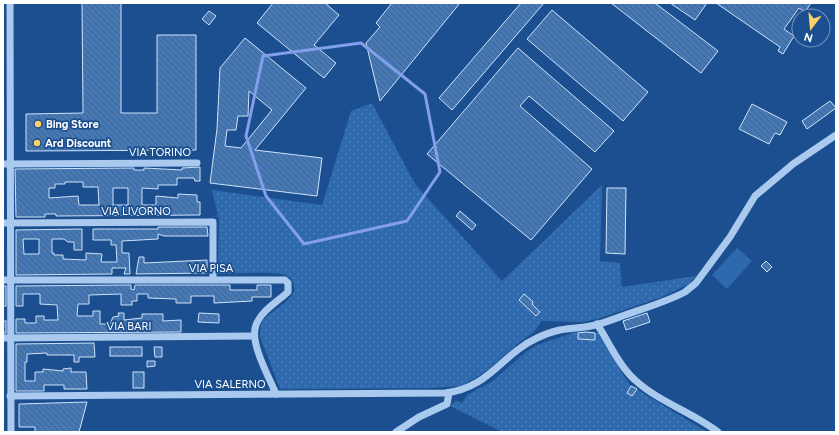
<svg xmlns="http://www.w3.org/2000/svg" width="839" height="435" font-family="Figtree,sans-serif">
<style>
.grass{fill:url(#grass-dots)}
.pitch{fill:#2e69ad}
.building{fill:url(#building-back-hatch);stroke:#cfe3fa;fill-rule:evenodd}
.lines{fill:none;stroke-linecap:round;stroke-linejoin:round}
.minor{stroke:#a9c9ee;stroke-width:7}
.marked{fill:none;stroke:#839eea;stroke-width:3;stroke-linejoin:round}
.poi-dot{fill:#ffd166;stroke:#1b4f8f;stroke-width:1.5}
.labels{text-anchor:middle;stroke-width:3.5;stroke-linejoin:round;paint-order:stroke}
.poi-label{font-size:11px;font-weight:bold;fill:#fff;stroke:#1b4f8f;text-anchor:start}
.street-label{font-size:11px;fill:#fff;stroke:#1b4f8f}
</style>
<defs>
<pattern id="grass-dots" width="8" height="8" patternUnits="userSpaceOnUse"><rect width="8" height="8" fill="#2e69ad"/><path d="M2 2h.1M6 6h.1" fill="none" stroke="#4d80b9" stroke-width="1.8" stroke-linecap="round"/></pattern>
<pattern id="building-back-hatch" width="6" height="6" patternUnits="userSpaceOnUse"><rect width="6" height="6" fill="#4478b7"/><path d="M-1 5l2 2M0 0l6 6M5-1l2 2" fill="none" stroke="#486282"/></pattern>
</defs>
<rect width="100%" height="100%" fill="#1b4f8f"/>
<!-- grass -->
<g class="grass">
<path d="M372 103 415 184 502 281 602 185 600 261 620 263 622 287 696 276 687 285 662 297 597 319 583 322 542 321 534 332 517 344 488 370 461 386 428 388 280 389 260 337C260 332 260 326 262 322 270 309 303 299 292 281 290 277 287 275 282 274 263 271 237 274 218 274L219 217 212 216 218 215 212 190 322 205 351 111Z"/>
<polygon points="578,331 598,333 623,375 631,386 707,432 502,432 450,406 456,401 462,403 467,395 493,381 527,351 540,344"/>
</g>
<!-- pitch -->
<polygon class="pitch" points="737,248 752,261 727,289 712,275"/>
<!-- building -->
<g class="building">
<polygon points="82,3 121,3 121,113 157,113 157,35 196,35 196,150 26,151 26,114 83,113"/>
<polygon points="273,3 325,3 339,15 314,45 336,63 324,78 257,23"/>
<polygon points="392,3 460,3 380,101 366,43 380,27 376,23"/>
<polygon points="521,3 544,3 452,110 439,98"/>
<polygon points="611,3 655,3 718,51 701,73"/>
<polygon points="670,3 707,3 695,20"/>
<polygon points="716,3 811,3 805,12 799,8 784,29 794,36 783,54 778,51 780,47"/>
<polygon points="552,10 648,92 623,121 527,39"/>
<polygon points="209,11 216,16 209,25 202,19"/>
<path d="M245 38 306 88 255 150 322 158 317 196 210 183 217 129 220 68ZM249 91 272 110 241 148 225 146 227 130H236L238 116H248Z"/>
<polygon points="518,48 614,131 595,152 529,96 520,106 592,169 531,240 427,154"/>
<polygon points="830,101 836,108 807,129 802,121"/>
<polygon points="752,104 787,122 780,135 775,133 769,144 739,129"/>
<path d="M200 167V181H195L194 178H177V185H158V189L142 188V205H156V196L178 198V194L197 195V202H200V215L56 216V214H45V217H16L15 169 134 168V170H144V168L182 170V168ZM65 182H83V187H98L99 205H79L78 196 49 198V188H55V184H65ZM113 188H128V205H113Z"/>
<polygon points="607,188 626,188 625,254 606,253"/>
<polygon points="460,211 476,225 472,230 456,216"/>
<path d="M158 227H207L208 236H164L158 234V239L122 241V253H129L130 274H124L126 268H112V274L16 275V230L82 229V250H74V242H68L64 239H52V253H54V255H63V259L86 260V253L102 254 101 262H117L116 245H111V240H93V229H158ZM23 239H39V254H24Z"/>
<polygon points="139,257 144,257 144,263 207,260 207,273 136,274"/>
<polygon points="766,261 772,267 767,272 761,266"/>
<polygon points="131,285 131,289 134,290 135,285 230,285 230,290 257,290 257,285 271,285 271,297 252,297 252,301 214,303 214,296 191,296 191,303 176,303 176,299 148,298 148,294 137,294 137,301 132,301 132,305 121,305 121,294 89,295 89,304 78,304 77,316 93,316 93,311 100,311 100,324 110,324 113,317 119,316 118,313 124,313 124,320 142,318 142,314 163,314 163,321 181,320 181,332 16,333 16,319 25,319 25,323 36,323 36,316 44,316 44,320 58,320 57,305 40,304 40,294 23,294 23,306 16,306 16,286"/>
<rect x="3" y="286" width="3" height="20"/>
<polygon points="524,294 533,302 532,304 540,312 536,316 519,300"/>
<polygon points="199,313 219,314 219,323 198,322"/>
<polygon points="647,313 650,322 626,330 623,321"/>
<rect x="3" y="321" width="3" height="12"/>
<polygon points="586,332 595,333 595,340 578,339 578,333"/>
<polygon points="94,343 95,357 79,357 79,362 74,362 74,355 47,355 47,353 27,354 27,362 25,362 25,381 35,381 35,372 43,372 43,369 63,371 63,369 71,368 71,372 86,372 87,389 64,389 64,385 44,385 44,391 16,391 16,344"/>
<rect x="110" y="347" width="32" height="9"/>
<polygon points="154,347 162,347 162,357 155,357"/>
<polygon points="147,361 155,361 155,366 147,367"/>
<rect x="133" y="372" width="11" height="16"/>
<polygon points="631,386 637,389 632,396 627,393"/>
<polygon points="87,402 79,432 35,432 35,427 19,427 19,404"/>
</g>
<g class="lines">
<!-- minor -->
<g class="minor">
<polyline points="10,3 11,431"/>
<polyline points="3,164 197,163"/>
<polyline points="3,223 213,222 213,279"/>
<path d="M3 280H285L288 283V292C278 301 261 311 256 325 249 342 269 377 276 394"/>
<path d="M597 324C609 342 619 366 635 380 659 402 692 412 718 432"/>
<polyline points="3,338 254,336"/>
<path d="M10 396 445 393C488 389 502 354 537 338 560 327 568 330 591 326 602 324 614 319 625 315 645 308 666 302 685 292L696 283 730 237 755 196 793 164 836 135"/>
<polyline points="396,432 419,417 447,404 449,393"/>
</g>
</g>
<!-- marked area -->
<path class="marked" d="M361 43 425 94 440 172 407 221 304 244 266 196 246 136 263 56Z"/>
<!-- markers -->
<g class="poi-dot">
<circle cx="38" cy="124" r="4"/>
<circle cx="37" cy="143" r="4"/>
</g>
<g class="labels">
<!-- poi labels -->
<g class="poi-label">
<text x="46" y="128">Bing Store</text>
<text x="45" y="147">Ard Discount</text>
</g>
<!-- street labels -->
<g class="street-label">
<text x="160" y="156">VIA TORINO</text>
<text x="136" y="215">VIA LIVORNO</text>
<text x="211" y="272">VIA PISA</text>
<text x="129" y="330">VIA BARI</text>
<text x="230" y="388">VIA SALERNO</text>
</g>
</g>
<!-- border -->
<rect width="839" height="435" fill="none" stroke="#ffffff" stroke-width="8"/>
<!-- north arrow -->
<g transform="translate(811 28) rotate(196)"><circle r="19" fill="#1b4f8f" stroke="#7695bc"/>
<path d="M0-3L7 15L0 10L-7 15Z" fill="#ffd166"/>
<text y="-6" font-size="11" font-weight="bold" text-anchor="middle" fill="#ffffff">N</text>
</g>
</svg>
